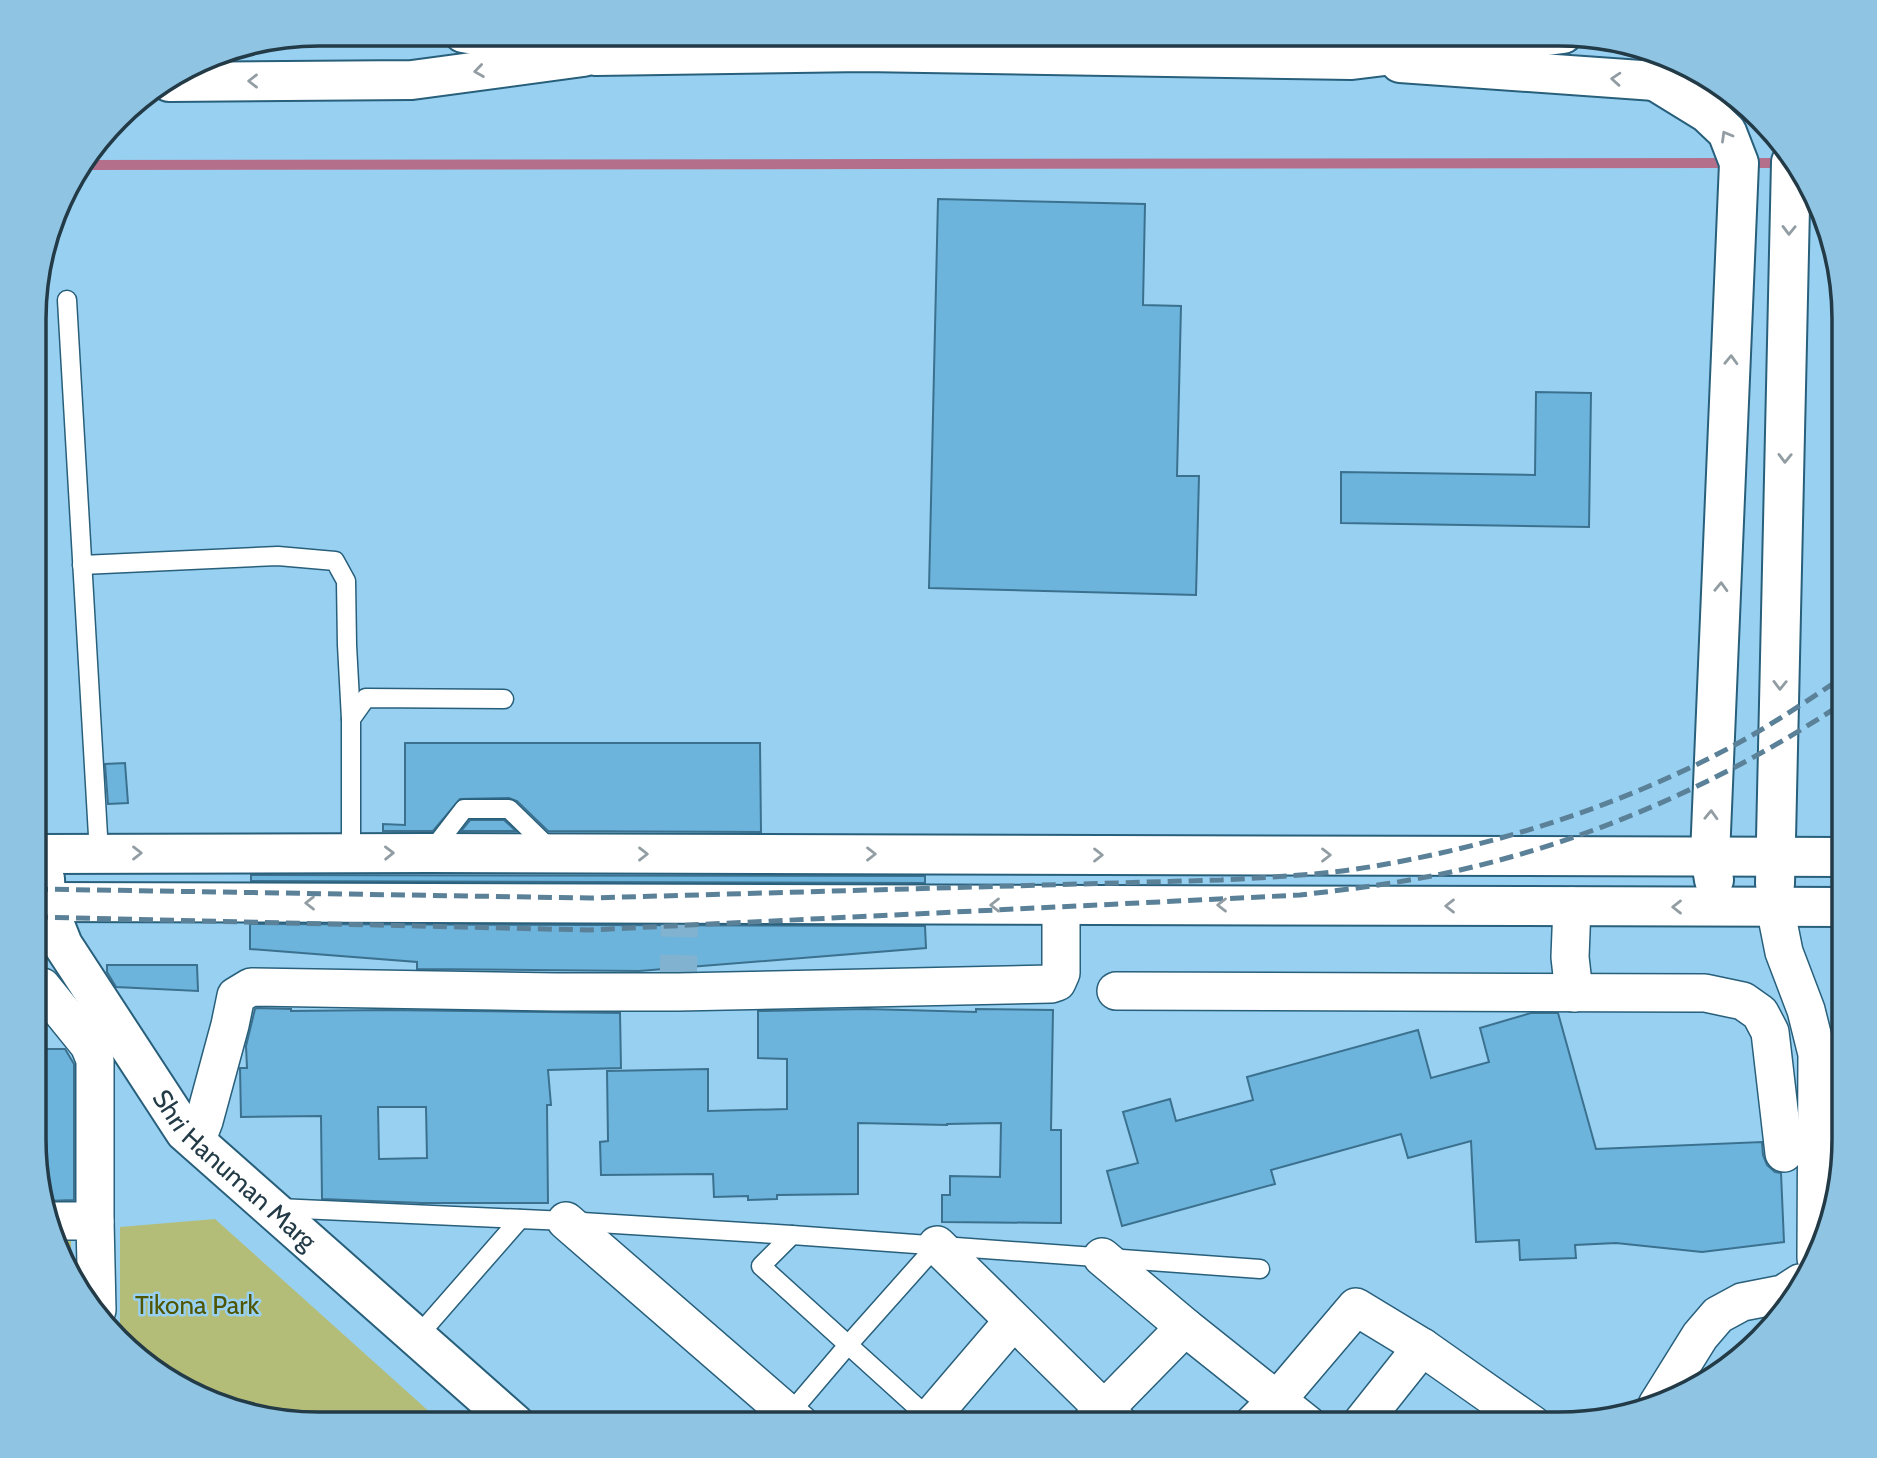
<svg xmlns="http://www.w3.org/2000/svg" width="1877" height="1458" font-family="Cabin,sans-serif">
<style>
.green{fill:#b4bd78}
.lines{fill:none;stroke-linecap:round;stroke-linejoin:round}
.stream{stroke:#b4708b;stroke-width:10}
.building{fill:#6db4dc;stroke:#3b718f;stroke-width:2;fill-rule:evenodd}
.street-tunnel{stroke:#81b2cf;stroke-width:37;stroke-dasharray:37 18;stroke-linecap:butt}
.lane-casing{stroke:#285f7b;stroke-width:21}
.street-casing{stroke:#285f7b;stroke-width:40}
.secondary-casing{stroke:#285f7b;stroke-width:42}
.highway-casing{stroke:#285f7b;stroke-width:42}
.lane{stroke:#fff;stroke-width:18}
.street{stroke:#fff;stroke-width:37}
.secondary{stroke:#fff;stroke-width:38}
.highway{stroke:#fff;stroke-width:38}
.rail{stroke:#5b8198;stroke-width:5;stroke-dasharray:14 7;stroke-linecap:butt}
.oneway{stroke:#919ca3}
.labels{text-anchor:middle;stroke-width:5;stroke-linejoin:round;paint-order:stroke}
.street-label{font-size:26px;fill:#233a47;stroke:#98d0f1}
.park-label{font-size:26px;fill:#4f5500;stroke:#98d0f1}
.rim{fill:none;stroke:#233a47;stroke-width:3.5}
</style>
<rect width="100%" height="100%" fill="#98d0f1"/>
<!-- green -->
<g class="green">
<polygon points="215,1219 443,1424 301,1424 209,1403 130,1354 120,1341 120,1227"/>
<polygon points="55,1237 71,1237 71,1276 63,1266"/>
</g>
<g class="lines">
<!-- stream -->
<g class="stream">
<polyline points="1747,163 1785,163"/>
<polyline points="81,165 1729,163"/>
</g>
</g>
<!-- building -->
<g class="building">
<polygon points="938,199 1145,204 1143,305 1181,306 1177,476 1199,476 1196,595 929,588"/>
<polygon points="1536,392 1591,393 1589,527 1341,523 1341,472 1535,475"/>
<polygon points="405,743 760,743 761,832 548,831 517,801 509,798 460,799 433,831 383,831 383,824 405,825"/>
<polygon points="125,763 128,803 108,804 105,764"/>
<polygon points="470,820 504,820 516,831 461,831"/>
<polygon points="251,875 925,876 925,883 251,881"/>
<polygon points="250,924 925,926 926,948 639,971 417,969 417,962 250,949"/>
<polygon points="107,965 197,965 198,991 116,987 107,972"/>
<path d="M257 1008 291 1009V1011L386 1010 620 1013 621 1068 548 1070 551 1105H547L548 1203H422L322 1199 321 1116 241 1117 240 1068H247L246 1046 255 1009ZM378 1107H426L427 1158 379 1159Z"/>
<polygon points="867,1009 976,1012 976,1009 1053,1010 1051,1130 1061,1130 1061,1223 942,1222 942,1195 950,1195 950,1176 1000,1177 1001,1123 947,1124 947,1125 858,1123 858,1194 777,1195 777,1199 748,1200 748,1196 714,1197 713,1174 601,1175 600,1142 608,1141 607,1071 708,1069 708,1111 787,1109 787,1059 758,1058 758,1011"/>
<polygon points="1531,1013 1558,1013 1596,1149 1762,1142 1763,1155 1767,1165 1775,1172 1781,1173 1784,1242 1702,1252 1616,1243 1575,1245 1576,1258 1520,1260 1519,1240 1476,1242 1471,1141 1408,1158 1401,1134 1271,1170 1275,1184 1122,1226 1107,1171 1138,1163 1123,1112 1170,1099 1176,1121 1253,1100 1247,1077 1418,1030 1431,1078 1489,1062 1480,1028"/>
<polygon points="34,1049 65,1049 74,1064 74,1200 46,1201 34,1158"/>
</g>
<g class="lines">
<!-- street-tunnel -->
<polyline class="street-tunnel" points="678,992 680,904"/>
<defs>
<g id="lane">
<polyline points="67,300 99,853"/>
<polyline points="82,565 278,556 335,561 346,581 347,645 351,719"/>
<polyline points="430,853 464,809 509,809 550,849"/>
<polyline points="351,854 351,719 366,698 504,699"/>
<polyline points="278,1208 566,1221 792,1235 1260,1269"/>
<polyline points="792,1235 761,1266 930,1419"/>
<polyline points="417,1337 520,1219"/>
<polyline points="785,1419 848,1345 937,1245"/>
</g>
<g id="street">
<polyline points="1572,906 1570,957 1574,993"/>
<polyline points="1775,907 1784,952 1806,1010 1817,1054 1816,1258"/>
<polyline points="34,985 42,987 89,1045 95,1060 95,1221 97,1310"/>
<polyline points="1116,991 1705,993 1743,1001 1760,1013 1770,1032 1784,1153"/>
<polyline points="196,1142 204,1121 230,1025 236,996 251,987 556,992 678,992 1051,984 1057,982 1061,973 1061,905"/>
<polyline points="51,1221 95,1221"/>
<polyline points="566,1221 800,1424"/>
<polyline points="937,1245 1120,1425"/>
<polyline points="1102,1257 1185,1327 1308,1425"/>
<polyline points="1657,1405 1700,1336 1718,1315 1742,1302 1783,1294 1800,1283"/>
<polyline points="925,1424 1013,1321"/>
<polyline points="1089,1425 1185,1327"/>
<polyline points="1252,1425 1277,1400 1356,1307 1422,1347 1533,1425"/>
<polyline points="1360,1425 1422,1347"/>
</g>
<g id="secondary">
<polyline points="1400,63 1655,81 1709,81"/>
<polyline points="1655,81 1707,113 1727,132 1739,163 1710,856 1714,880"/>
<polyline points="169,82 412,80 583,57"/>
<polyline points="35,854 430,853 1843,857"/>
<path id="s1" d="M45 879 46 902 63 945 185 1132 515 1424"/>
<polyline points="1775,884 1791,162"/>
<polyline points="34,902 1843,907"/>
</g>
<polyline id="highway" points="463,33 596,56 863,52 1352,60 1563,34"/>
</defs>
<!-- lane casing -->
<use href="#lane" class="lane-casing"/>
<!-- street casing -->
<use href="#street" class="street-casing"/>
<!-- secondary casing -->
<use href="#secondary" class="secondary-casing"/>
<!-- highway casing -->
<use href="#highway" class="highway-casing"/>
<!-- lane -->
<use href="#lane" class="lane"/>
<!-- street -->
<use href="#street" class="street"/>
<!-- secondary -->
<use href="#secondary" class="secondary"/>
<!-- highway -->
<use href="#highway" class="highway"/>
<!-- rail -->
<g class="rail">
<path d="M34 889 590 898 1221 880C1273 877 1324 875 1375 866 1498 845 1620 806 1731 747 1770 726 1807 701 1843 677"/>
<path d="M34 917 589 930 1300 895C1351 889 1401 883 1451 872 1591 841 1724 782 1843 703"/>
</g>
</g>
<!-- one-way arrows -->
<defs><path id="oneway-chevron" d="M-2-3.5L2.5 0L-2 3.5" fill="none" stroke-width="1.6" stroke-linecap="round" stroke-linejoin="round" transform="scale(1.75)"/></defs>
<g class="oneway">
<use href="#oneway-chevron" transform="translate(479 71) rotate(172)"/>
<use href="#oneway-chevron" transform="translate(1616 79) rotate(-176)"/>
<use href="#oneway-chevron" transform="translate(253 81) rotate(180)"/>
<use href="#oneway-chevron" transform="translate(1726 136) rotate(-120)"/>
<use href="#oneway-chevron" transform="translate(1789 230) rotate(91)"/>
<use href="#oneway-chevron" transform="translate(1731 360) rotate(-88)"/>
<use href="#oneway-chevron" transform="translate(1785 458) rotate(91)"/>
<use href="#oneway-chevron" transform="translate(1721 587) rotate(-88)"/>
<use href="#oneway-chevron" transform="translate(1780 685) rotate(91)"/>
<use href="#oneway-chevron" transform="translate(1711 815) rotate(-88)"/>
<use href="#oneway-chevron" transform="translate(137 853)"/>
<use href="#oneway-chevron" transform="translate(389 853) rotate(-1)"/>
<use href="#oneway-chevron" transform="translate(643 854)"/>
<use href="#oneway-chevron" transform="translate(871 854)"/>
<use href="#oneway-chevron" transform="translate(1098 855)"/>
<use href="#oneway-chevron" transform="translate(1326 855)"/>
<use href="#oneway-chevron" transform="translate(310 903) rotate(-180)"/>
<use href="#oneway-chevron" transform="translate(995 905) rotate(-180)"/>
<use href="#oneway-chevron" transform="translate(1222 905) rotate(-180)"/>
<use href="#oneway-chevron" transform="translate(1450 906) rotate(-180)"/>
<use href="#oneway-chevron" transform="translate(1677 907) rotate(-180)"/>
</g>
<g class="labels">
<!-- street labels -->
<g class="street-label">
<text dy="9" stroke="none"><textPath href="#s1" startOffset="354">Shri Hanuman Marg</textPath></text>
</g>
<!-- park labels -->
<g class="park-label">
<text x="197" y="1314">Tikona Park</text>
</g>
</g>
<!-- crop -->
<path d="M0 0H1877V1458H0ZM319 46H1559A273 273 0 0 1 1832 319V1139A273 273 0 0 1 1559 1412H319A273 273 0 0 1 46 1139V319A273 273 0 0 1 319 46Z" fill="#8fc4e3" fill-rule="evenodd"/>
<path class="rim" d="M319 46H1559A273 273 0 0 1 1832 319V1139A273 273 0 0 1 1559 1412H319A273 273 0 0 1 46 1139V319A273 273 0 0 1 319 46Z"/>
</svg>
